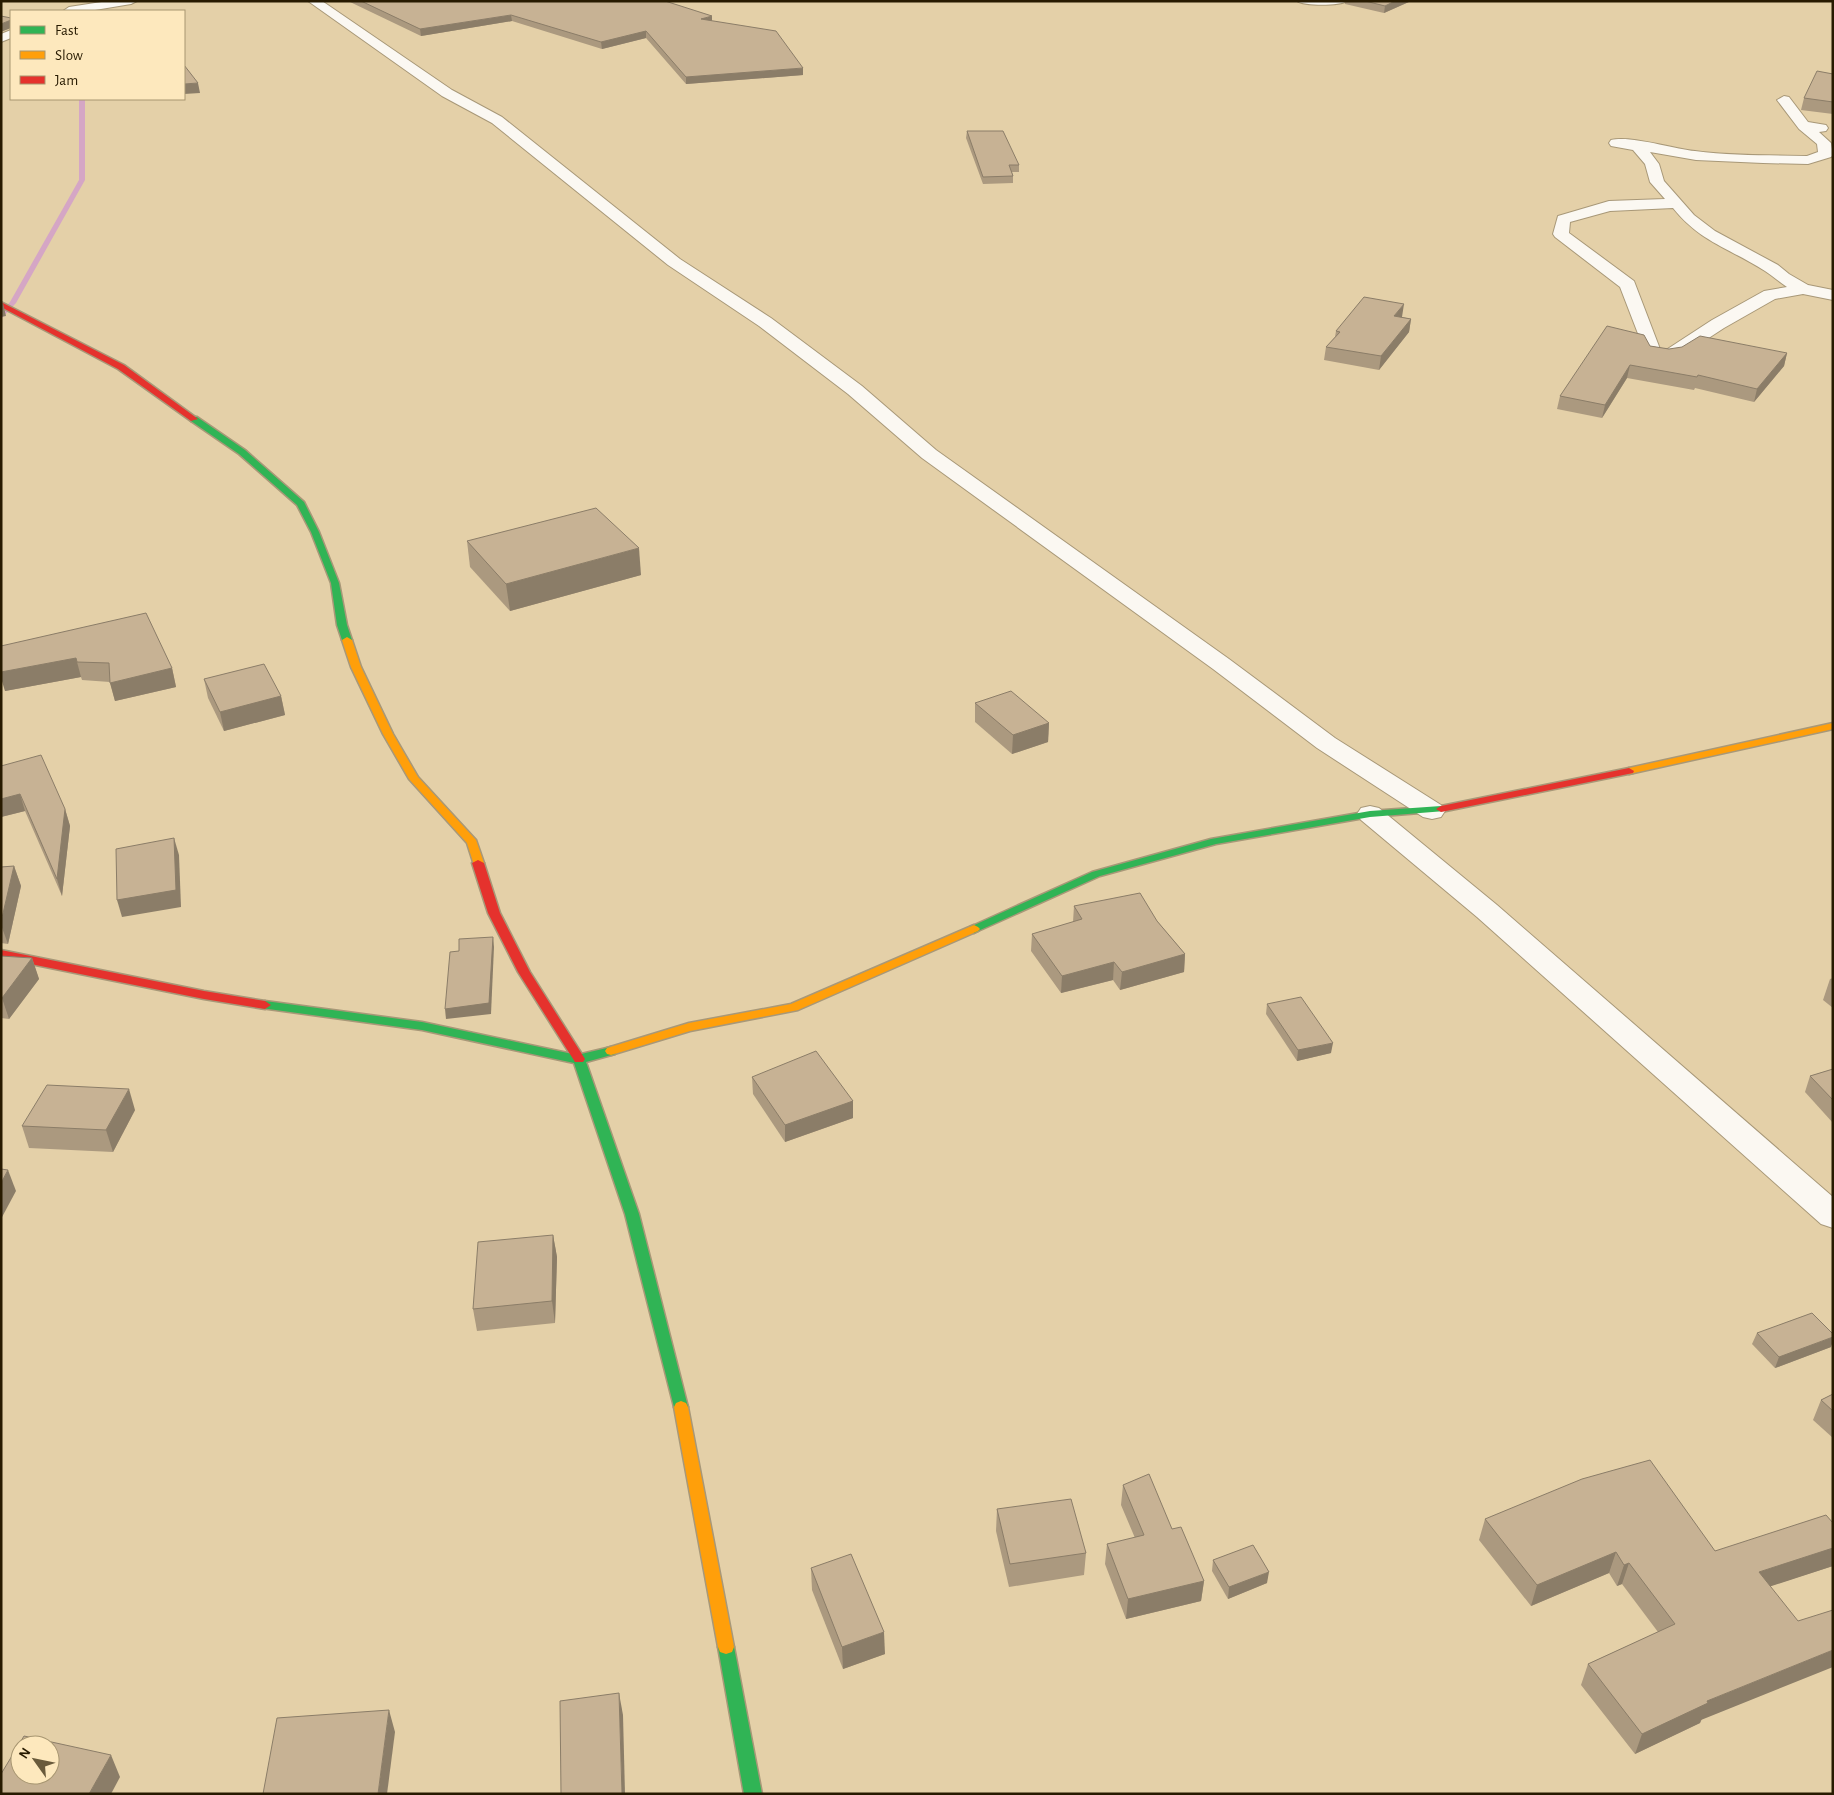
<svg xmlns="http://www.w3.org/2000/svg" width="1834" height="1795" font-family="'Alegreya Sans',sans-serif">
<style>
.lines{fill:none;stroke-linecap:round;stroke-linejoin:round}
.stream{fill:#d5a6c5;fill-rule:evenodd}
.street-casing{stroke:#a89878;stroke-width:2}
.fast-casing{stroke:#a89878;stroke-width:3}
.slow-casing{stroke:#a89878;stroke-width:3}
.jam-casing{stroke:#a89878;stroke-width:3}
.street{fill:#fbf8f2;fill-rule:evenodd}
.fast{fill:#30b455;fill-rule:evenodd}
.slow{fill:#ff9f0a;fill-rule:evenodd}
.jam{fill:#e5322d;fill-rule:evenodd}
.wall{fill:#ab997f}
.shaded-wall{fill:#8b7d68}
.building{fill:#c7b294;stroke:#8b7d68;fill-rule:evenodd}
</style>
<rect width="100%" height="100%" fill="#e4d0a8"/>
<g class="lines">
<!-- stream -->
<polygon class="stream" points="79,99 85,99 85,180 16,303 1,319 1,312 10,302 79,180"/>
<defs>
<g id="street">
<polygon points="108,1 137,1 131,4 89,11 63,11 69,7"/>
<polygon points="308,1 322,1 452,90 502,117 680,259 771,318 862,386 936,450 1229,659 1335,738 1441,805 1445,811 1441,817 1432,819 1423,817 1317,748 1213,669 922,458 848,394 759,326 668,265 492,123 442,96"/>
<path d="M1297 1H1347C1340 6 1304 6 1297 1Z"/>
<polygon points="11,30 11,38 1,42 1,34"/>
<path d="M1784 96 1789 97 1808 122 1826 125 1828 128 1826 131 1819 132 1831 143 1833 155 1831 157 1808 164 1763 163 1696 160 1650 152 1659 164 1664 181 1694 215 1715 231 1778 265 1789 274 1808 285 1833 290V300L1803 294 1775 299 1724 328 1678 358 1666 360 1647 357 1620 287 1555 237 1553 234 1558 216 1609 201 1665 199 1650 182 1645 164 1633 150 1611 146 1609 143 1611 140C1630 135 1674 149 1695 151 1731 156 1770 155 1807 156L1818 152 1817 144 1799 129 1777 100ZM1673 208C1700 242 1731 249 1765 271 1773 276 1779 282 1787 287L1764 291 1712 320 1666 350 1660 349 1634 281 1569 233 1570 222 1610 211Z"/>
<polygon points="1370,806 1379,808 1497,905 1833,1197 1833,1228 1821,1224 1477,917 1361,820 1357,814 1361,808"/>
</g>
<g id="fast">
<polygon points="191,417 197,417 245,450 304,502 319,532 339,583 347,625 352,640 350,642 344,642 342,640 337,625 331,583 311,532 297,505 239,454 191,421"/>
<polygon points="1441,806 1445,807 1446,809 1445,811 1370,817 1216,844 1100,876 978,931 974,933 968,929 970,927 1092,872 1211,839 1370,811"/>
<polygon points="265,1001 422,1022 577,1055 611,1047 615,1048 617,1051 615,1054 586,1062 639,1214 688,1407 686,1411 681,1413 676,1411 674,1407 625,1214 574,1063 422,1030 261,1008 259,1005"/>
<polygon points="726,1640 732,1642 734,1647 762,1794 744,1794 718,1647 720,1642"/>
</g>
<g id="slow">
<polygon points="347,637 352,640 361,667 393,734 418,777 476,840 484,863 482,865 474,865 467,843 409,779 383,734 351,667 342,640"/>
<polygon points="1833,723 1833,729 1629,774 1624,771 1629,768"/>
<polygon points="974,925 978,927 980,929 978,931 798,1010 690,1031 611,1055 607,1054 605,1051 607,1048 689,1023 791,1004"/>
<polygon points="681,1401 686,1403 688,1407 734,1647 732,1652 726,1654 720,1652 718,1647 674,1407 676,1403"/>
</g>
<g id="jam">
<polygon points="1,302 124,365 198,419 191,421 118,369 1,307"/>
<polygon points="1629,768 1634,771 1633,773 1441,812 1436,809 1441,806"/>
<polygon points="478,860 484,863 500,913 530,972 585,1059 583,1062 575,1062 518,972 488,913 472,863"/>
<polygon points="1,950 204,991 265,1001 271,1005 265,1009 204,999 1,958"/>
</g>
</defs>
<!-- street casing -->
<use href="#street" class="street-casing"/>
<!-- fast casing -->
<use href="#fast" class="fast-casing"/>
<!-- slow casing -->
<use href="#slow" class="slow-casing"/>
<!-- jam casing -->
<use href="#jam" class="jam-casing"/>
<!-- street -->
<use href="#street" class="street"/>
<!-- fast -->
<use href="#fast" class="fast"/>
<!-- slow -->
<use href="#slow" class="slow"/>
<!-- jam -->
<use href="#jam" class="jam"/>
</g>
<!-- wall -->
<g class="wall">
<polygon points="348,1 665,1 712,21 803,75 686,84 646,38 602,49 512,21 421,36"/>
<polygon points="1345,1 1411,1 1384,13 1345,4"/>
<polygon points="1833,74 1833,114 1801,110 1804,98"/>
<polygon points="967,131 1019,165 1019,172 1012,172 1013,176 1013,183 983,184 966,138"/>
<polygon points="1402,317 1411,319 1409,332 1379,370 1324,360 1326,347 1335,337 1336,331"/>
<polygon points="1650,346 1669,349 1787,353 1784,366 1754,402 1695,388 1694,390 1627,378 1602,418 1557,409 1560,396"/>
<polygon points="467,541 641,575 510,611 470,567"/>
<polygon points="1,646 172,668 176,687 115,701 110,682 82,680 81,677 5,691"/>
<polygon points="204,679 281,696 285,715 224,731 208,698"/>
<polygon points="975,703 1049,723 1048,742 1012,754 975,722"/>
<polygon points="1,766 65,809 70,826 62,896 25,811 1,817"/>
<polygon points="14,866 21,886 8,944 1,943 1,867"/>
<polygon points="1074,906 1157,921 1185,954 1184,972 1120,990 1113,980 1061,993 1031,951 1032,934 1073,922"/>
<polygon points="1,956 32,958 39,979 9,1019 1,1018"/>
<polygon points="1833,978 1833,1008 1823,1000 1830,979"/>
<polygon points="1267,1004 1331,1053 1297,1061 1266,1014"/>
<polygon points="1833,1069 1833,1123 1805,1092 1810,1076"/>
<polygon points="752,1077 853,1101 853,1118 785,1142 753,1094"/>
<polygon points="135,1110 113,1152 29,1148 22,1126"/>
<polygon points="553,1235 557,1257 555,1323 477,1331 473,1309"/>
<polygon points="1757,1333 1831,1347 1775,1368 1752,1344"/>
<polygon points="1833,1394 1833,1438 1813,1420 1821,1400"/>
<polygon points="1123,1485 1204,1581 1201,1601 1126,1619 1105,1564 1107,1544 1135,1538 1121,1505"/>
<polygon points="997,1509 1086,1553 1084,1575 1009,1587 996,1531"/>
<polygon points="1485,1519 1715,1551 1833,1523 1833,1566 1770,1586 1700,1723 1635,1754 1581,1685 1588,1664 1658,1632 1622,1584 1617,1586 1609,1573 1531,1606 1479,1540"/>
<polygon points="1213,1560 1267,1583 1228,1599 1212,1571"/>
<polygon points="811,1568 885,1654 843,1669 812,1590"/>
</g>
<!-- shaded-wall -->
<g class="shaded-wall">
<polygon points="1395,1 1411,1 1384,13 1385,6"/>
<polygon points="511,15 512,21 421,36 420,29"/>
<polygon points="712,16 712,22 701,19"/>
<polygon points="11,20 11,28 1,32 1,24"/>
<polygon points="646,31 646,38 602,49 601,42"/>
<polygon points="803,68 803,75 686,84 686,77"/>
<polygon points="198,83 200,93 184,94 184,84"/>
<polygon points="3,303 6,316 1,317 1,304"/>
<polygon points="1404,304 1402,317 1392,329 1394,316"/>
<polygon points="1411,319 1409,332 1379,370 1381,356"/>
<polygon points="1787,353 1784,366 1754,402 1757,389"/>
<polygon points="1630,365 1627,378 1602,418 1605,405"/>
<polygon points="639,548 641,575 510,611 506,584"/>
<polygon points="76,658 81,677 5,691 1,678 1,672"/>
<polygon points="172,668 176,687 115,701 110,683"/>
<polygon points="281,696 285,715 224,731 220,712"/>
<polygon points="1049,723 1048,742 1012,754 1013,735"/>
<polygon points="20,794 25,811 1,817 1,799"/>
<polygon points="65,809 70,826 62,896 57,879"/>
<polygon points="174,838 179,855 181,907 122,917 117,900"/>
<polygon points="14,866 21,886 8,944 1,925 1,922"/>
<polygon points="493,937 494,947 491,1014 446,1019 445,1009"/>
<polygon points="1185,954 1184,972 1120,990 1122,972"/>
<polygon points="32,958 39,979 9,1019 2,998"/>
<polygon points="1114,962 1113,980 1061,993 1062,976"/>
<polygon points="1333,1043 1331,1053 1297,1061 1298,1050"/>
<polygon points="129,1089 135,1110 113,1152 106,1130"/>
<polygon points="853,1101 853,1118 785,1142 785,1125"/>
<polygon points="8,1170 16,1191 1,1219 1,1183"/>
<polygon points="553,1235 557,1257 555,1323 552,1301"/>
<polygon points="1833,1337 1833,1341 1831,1347 1775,1368 1779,1357"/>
<polygon points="1833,1548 1833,1566 1750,1593 1759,1572"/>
<polygon points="1616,1552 1609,1573 1531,1606 1537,1585"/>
<polygon points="1629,1563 1622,1584 1617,1586 1624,1565"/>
<polygon points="1269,1572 1267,1583 1228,1599 1229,1587"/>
<polygon points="1204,1581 1201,1601 1126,1619 1128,1599"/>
<polygon points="884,1632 885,1654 843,1669 842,1647"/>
<polygon points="1833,1650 1833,1667 1701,1720 1700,1723 1635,1754 1642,1734 1707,1701"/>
<polygon points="619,1693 623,1715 625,1794 622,1794"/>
<polygon points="389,1710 395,1732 387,1794 378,1794"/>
<polygon points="111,1755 120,1777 111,1794 89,1794"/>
</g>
<!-- building -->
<g class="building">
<polygon points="361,1 665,1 712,16 701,19 776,31 803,68 686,77 646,31 601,42 511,15 420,29"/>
<polygon points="1365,1 1395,1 1385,6"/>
<polygon points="1,16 11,18 11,20 1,24"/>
<polygon points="184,65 198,83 184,84"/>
<polygon points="1817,71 1833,74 1833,102 1804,98"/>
<polygon points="967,131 1003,131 1019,165 1009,165 1013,176 983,177"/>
<polygon points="1364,297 1404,304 1394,316 1411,319 1381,356 1326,347 1340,332 1336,331"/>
<polygon points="1607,326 1644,335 1650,346 1669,349 1682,347 1700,336 1787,353 1757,389 1698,375 1697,377 1630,365 1605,405 1560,396"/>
<polygon points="596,508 639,548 506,584 467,541"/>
<polygon points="146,613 172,668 110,683 109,663 77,662 76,658 1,672 1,646"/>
<polygon points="264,664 281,696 220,712 204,679"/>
<polygon points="1011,691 1049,723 1013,735 975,703"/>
<polygon points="41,755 65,809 57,879 20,794 1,799 1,766"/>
<polygon points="174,838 176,890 117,900 116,849"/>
<polygon points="14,866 1,922 1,867"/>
<polygon points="1140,893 1157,921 1185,954 1122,972 1114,962 1062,976 1032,934 1082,919 1074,906"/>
<polygon points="493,937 489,1003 445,1009 450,952 459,951 459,939"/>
<polygon points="1,956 32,958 2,998 1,998"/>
<polygon points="1301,997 1333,1043 1298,1050 1267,1004"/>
<polygon points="816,1051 853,1101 785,1125 752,1077"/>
<polygon points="1833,1069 1833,1100 1810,1076"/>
<polygon points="47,1085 129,1089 106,1130 22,1126"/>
<polygon points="1,1169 8,1170 1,1183"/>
<polygon points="553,1235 552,1301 473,1309 478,1242"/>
<polygon points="1812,1313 1833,1334 1833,1337 1779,1357 1757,1333"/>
<polygon points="1833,1394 1833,1411 1821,1400"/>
<polygon points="1650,1460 1715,1551 1826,1515 1833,1523 1833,1548 1759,1572 1798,1621 1833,1610 1833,1650 1707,1701 1708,1703 1642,1734 1588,1664 1675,1624 1629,1563 1624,1565 1616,1552 1537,1585 1485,1519 1582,1479"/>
<polygon points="1149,1474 1172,1529 1181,1527 1204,1581 1128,1599 1107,1544 1144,1535 1123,1485"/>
<polygon points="1071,1499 1086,1553 1010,1564 997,1509"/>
<polygon points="1253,1545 1269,1572 1229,1587 1213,1560"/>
<polygon points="851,1554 884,1632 842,1647 811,1568"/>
<polygon points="619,1693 622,1794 561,1794 560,1701"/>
<polygon points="389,1710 378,1794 263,1794 277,1718"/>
<path d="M24 1736 111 1755 89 1794H1V1774ZM20 1745H50V1775H20Z"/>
</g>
<!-- border -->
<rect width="1834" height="1795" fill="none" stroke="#271a00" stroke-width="5"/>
<!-- legend -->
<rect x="10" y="10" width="175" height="90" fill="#fde8bd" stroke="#a79671"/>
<rect x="20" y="26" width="25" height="8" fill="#30b455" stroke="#a79671"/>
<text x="55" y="35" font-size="15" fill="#271a00">Fast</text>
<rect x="20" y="51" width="25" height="8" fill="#ff9f0a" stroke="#a79671"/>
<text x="55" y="60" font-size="15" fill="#271a00">Slow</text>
<rect x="20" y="76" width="25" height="8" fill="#e5322d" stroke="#a79671"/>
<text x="55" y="85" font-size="15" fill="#271a00">Jam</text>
<!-- north arrow -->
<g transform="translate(35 1760) rotate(303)"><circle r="24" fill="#fde8bd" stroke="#a79671"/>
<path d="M0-4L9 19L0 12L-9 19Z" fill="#695a3b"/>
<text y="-8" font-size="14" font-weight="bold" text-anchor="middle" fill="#271a00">N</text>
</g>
</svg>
